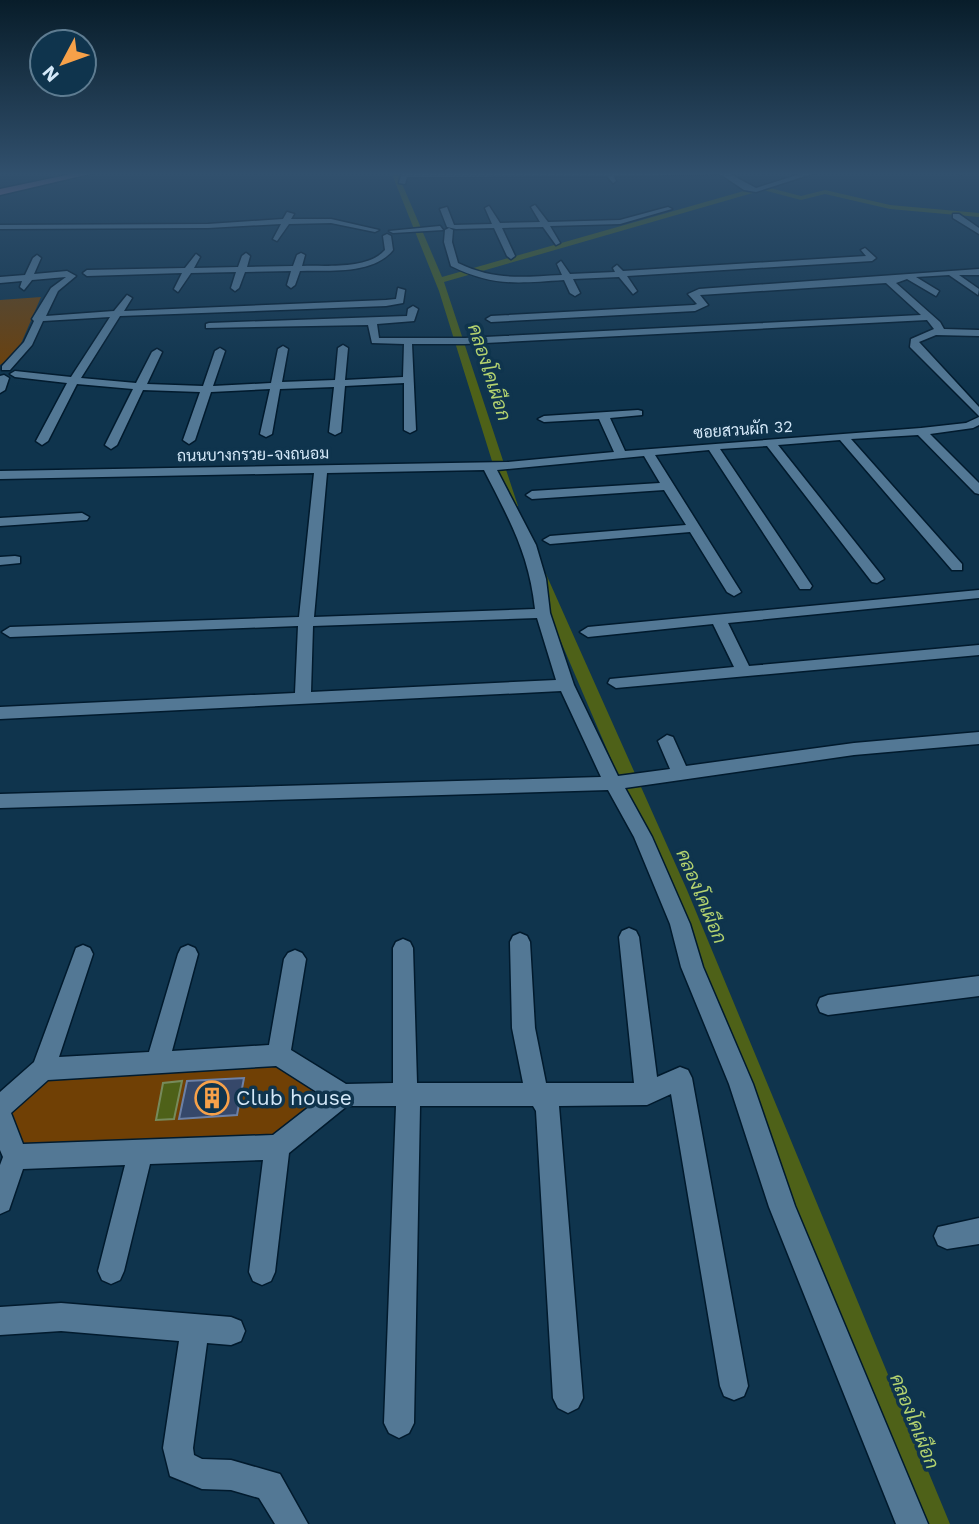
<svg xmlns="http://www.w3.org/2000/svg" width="979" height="1524" font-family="'Work Sans',Sarabun,sans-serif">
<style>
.green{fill:#704005}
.water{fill:#4e6118;stroke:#768a5b;stroke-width:2}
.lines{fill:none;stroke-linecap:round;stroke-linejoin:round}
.canal{fill:#4e6118;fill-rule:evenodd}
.building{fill:#36486a;stroke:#6c80a6;stroke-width:2}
.minor-casing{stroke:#011a2d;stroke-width:3}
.major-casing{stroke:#011a2d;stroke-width:3}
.minor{fill:#537895;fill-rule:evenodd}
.major{fill:#b47698;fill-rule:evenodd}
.labels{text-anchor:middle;stroke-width:7;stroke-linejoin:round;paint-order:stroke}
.far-street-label{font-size:16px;fill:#d4e8f8;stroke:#0f344d}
.water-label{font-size:19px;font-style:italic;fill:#b3d26f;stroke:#0f344d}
.near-poi-label{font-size:21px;fill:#d4e8f8;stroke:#0f344d;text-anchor:start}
</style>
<rect width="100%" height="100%" fill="#0f344d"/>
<!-- green -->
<g class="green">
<polygon points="41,297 17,353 0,365 0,300"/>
<polygon points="279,1055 343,1095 277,1147 15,1157 0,1107 43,1069"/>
</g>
<!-- water -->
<polygon class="water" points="182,1081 174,1119 156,1120 163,1083"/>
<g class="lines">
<!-- canal -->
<g class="canal">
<polygon points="391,172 397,172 442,277 810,172 821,172 770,188 801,196 825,190 890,205 979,213 979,217 890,209 825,194 801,200 763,190 444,282 518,506 512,510 506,506 439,291"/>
<polygon points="539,570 546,574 687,890 950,1524 918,1524 667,890 532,574"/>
</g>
</g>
<!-- building -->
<polygon class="building" points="244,1078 237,1115 179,1119 187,1081"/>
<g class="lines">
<defs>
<g id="minor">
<polygon points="726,172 756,188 807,172 818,172 756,192 744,190 720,174 614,176 616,181 613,183 607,176 407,177 405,184 399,183 401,175 404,173"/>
<polygon points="966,172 961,175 958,173 958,172"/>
<polygon points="535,205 548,222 620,220 668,207 672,209 620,224 550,226 560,243 556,245 543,227 502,228 515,256 511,259 507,256 494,228 456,229 447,227 440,209 447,207 454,225 492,224 485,208 489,206 500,223 540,222 531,207"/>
<polygon points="287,212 294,214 291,219 331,219 379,230 375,232 331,223 289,224 277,241 273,239 281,224 208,228 0,229 0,225 208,224 283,219"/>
<polygon points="953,214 959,214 979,228 979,234 953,218"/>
<polygon points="440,226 443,230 393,233 389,231"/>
<path d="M449 228 453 230 452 242 458 263C496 281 521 277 562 275L557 264 561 261 570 274 615 272 613 268 617 265 623 271 866 256 861 250 865 248 876 258 872 261 627 276 637 291 633 294 619 277 573 279 580 293 575 296 570 293 564 280C518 283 494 287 451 266L444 242 445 230Z"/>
<path d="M387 234 391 236 393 250C373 275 329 270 300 271L295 285 291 288 287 285 291 271 245 272 239 288 235 291 231 288 236 272 191 273 178 292 174 289 182 273 87 276 83 273 87 270 185 268 196 254 200 257 194 268 238 267 242 256 246 253 250 256 247 267 293 266 297 255 301 253 305 255 302 266C327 265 367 270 385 250L383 236Z"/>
<polygon points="37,255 41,258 34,274 67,271 76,276 58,291 46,316 114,311 127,295 132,298 124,311 386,300 396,299 398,288 405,290 403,303 386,306 120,316 81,378 136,383 152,352 157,349 162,352 147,384 203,386 215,351 220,348 225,351 213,386 271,383 278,349 283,346 288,349 282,382 335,380 338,348 343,345 348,348 345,380 403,377 404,344 372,343 368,325 206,328 206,324 209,323 407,316 408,309 413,306 418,309 414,321 377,324 379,338 465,338 921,315 886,283 700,295 708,305 695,311 491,322 486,319 491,316 694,305 697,304 688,294 699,289 979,269 979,275 959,275 979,289 978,295 949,275 916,277 939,291 936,296 907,279 896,283 940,322 944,329 979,330 979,336 936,335 919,342 979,407 979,416 910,347 911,339 934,329 927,320 465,344 412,344 416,430 410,433 404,430 404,383 345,386 341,432 335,435 329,432 334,387 280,389 272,434 266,437 260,434 270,389 211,392 195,440 189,444 183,440 200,392 143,390 117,445 111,449 105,445 133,389 77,384 48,441 42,445 36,441 67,383 15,377 10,374 15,371 71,377 110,317 43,321 32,345 10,370 2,370 2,366 24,342 34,321 32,319 51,288 66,277 32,280 24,290 20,287 22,281 0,283 0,277 25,275 33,258"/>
<polygon points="4,375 9,378 5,390 0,393 0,376"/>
<path d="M638 410 642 411V415L610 418 625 451 921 428 966 423 979 417V425L973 428 930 434 979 483V494L975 493 918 435 851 439 962 564V570H952L840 440 778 445 882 576 884 579 877 583 872 582 767 446 720 449 812 586 810 589H800L709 450 655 455 741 592 734 596 727 592 690 532 550 544 543 540 550 536 686 525 664 490 532 499 526 495 532 491 660 483 644 456 497 470 536 545 546 579 550 613 574 685 618 776 670 769 658 741 667 735 673 737 686 766 854 743 979 732V744L854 755 625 788 652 837 690 924 703 967 753 1084 795 1206 928 1524H896L769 1207 729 1084 681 967 670 924 634 837 608 790 0 808V794L601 777 561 691 0 719V707L295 693 298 626 10 637 2 632 10 627 299 617 314 473 0 479V471L507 462 614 452 599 419 544 422 538 419 544 416ZM484 470C509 519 529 553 535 609L314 617 327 473ZM537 618 556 680 311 692 313 626Z"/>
<polygon points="82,513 89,517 87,520 0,526 0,518"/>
<polygon points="15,556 20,557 20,563 0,565 0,557"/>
<polygon points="979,590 979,598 728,623 749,666 979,645 979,655 616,688 608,683 610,679 734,667 713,624 588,637 580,632 588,627"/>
<path d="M629 928 636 931 639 937 657 1077 680 1067 688 1070 692 1078 748 1386 744 1396 734 1400 724 1396 720 1386 671 1094 647 1105 559 1106 583 1398 578 1408 568 1413 558 1408 553 1398 536 1111 533 1106H420L414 1423 409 1433 399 1438 389 1433 384 1423 396 1106H347L289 1153 275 1272 271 1281 262 1285 253 1281 249 1272 263 1160 150 1164 124 1271 120 1280 111 1284 102 1280 98 1271 125 1165 23 1169 9 1210 0 1214V1165L3 1157 0 1150V1092L34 1062 76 948 83 945 90 948 93 954 59 1057 149 1052 178 954 181 948 188 945 195 948 198 954 172 1051 269 1045 284 959 288 953 295 950 302 953 306 959 291 1050 346 1084 393 1083V948L396 942 403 939 410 942 413 948 417 1083H523L512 1028 510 942 513 936 520 933 527 936 530 942 535 1028 546 1083H634L619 937 622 931ZM276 1066 323 1096 273 1135 23 1144 11 1113 48 1080Z"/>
<polygon points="979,976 979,996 828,1015 820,1012 817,1005 820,998 828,995"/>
<polygon points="979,1218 979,1244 947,1249 938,1245 934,1236 938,1227"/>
<polygon points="61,1303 231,1317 241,1321 245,1331 241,1341 231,1345 207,1343 193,1448 194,1455 202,1459 231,1460 280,1474 308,1524 275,1524 259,1498 231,1490 202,1489 170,1476 163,1448 179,1341 61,1331 0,1335 0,1307"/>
</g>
<polygon id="major" points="81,172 98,172 0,195 0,189"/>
</defs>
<!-- minor casing -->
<use href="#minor" class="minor-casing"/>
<!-- major casing -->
<use href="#major" class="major-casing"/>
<!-- minor -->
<use href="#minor" class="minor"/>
<!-- major -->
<use href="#major" class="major"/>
</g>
<!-- sky -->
<linearGradient id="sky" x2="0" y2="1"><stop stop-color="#081d2a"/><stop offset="0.45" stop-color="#31506d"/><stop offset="1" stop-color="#31506d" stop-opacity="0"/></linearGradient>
<rect width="979" height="386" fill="url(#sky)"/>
<!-- icons -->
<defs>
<symbol id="building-ring" viewBox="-11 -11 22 22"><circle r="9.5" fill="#0f344d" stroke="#f7a149" stroke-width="1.5"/><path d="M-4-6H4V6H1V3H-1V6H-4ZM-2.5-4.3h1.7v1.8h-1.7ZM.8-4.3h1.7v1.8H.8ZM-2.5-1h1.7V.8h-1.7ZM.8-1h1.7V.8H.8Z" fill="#f7a149"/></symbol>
</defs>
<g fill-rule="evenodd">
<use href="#building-ring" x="193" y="1079" width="38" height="38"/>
</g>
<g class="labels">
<!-- far-street labels -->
<g class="far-street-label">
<text transform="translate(743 429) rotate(-4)" y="6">ซอยสวนผัก 32</text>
<text transform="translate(253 454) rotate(-1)" y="6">ถนนบางกรวย-จงถนอม</text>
</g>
<!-- water labels -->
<g class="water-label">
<text transform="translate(490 372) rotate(72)" y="7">คลองโคเผือก</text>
<text transform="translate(702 896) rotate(67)" y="7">คลองโคเผือก</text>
<text transform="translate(915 1421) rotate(68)" y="7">คลองโคเผือก</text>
</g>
<!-- near-poi labels -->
<g class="near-poi-label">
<text x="236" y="1105">Club house</text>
</g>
</g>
<!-- north arrow -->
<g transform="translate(63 63) rotate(229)"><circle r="33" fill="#0f344d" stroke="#5e7c91" stroke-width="2"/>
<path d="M0-5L12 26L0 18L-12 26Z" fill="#f7a149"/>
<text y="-10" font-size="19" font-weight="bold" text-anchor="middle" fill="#d4e8f8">N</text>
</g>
</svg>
